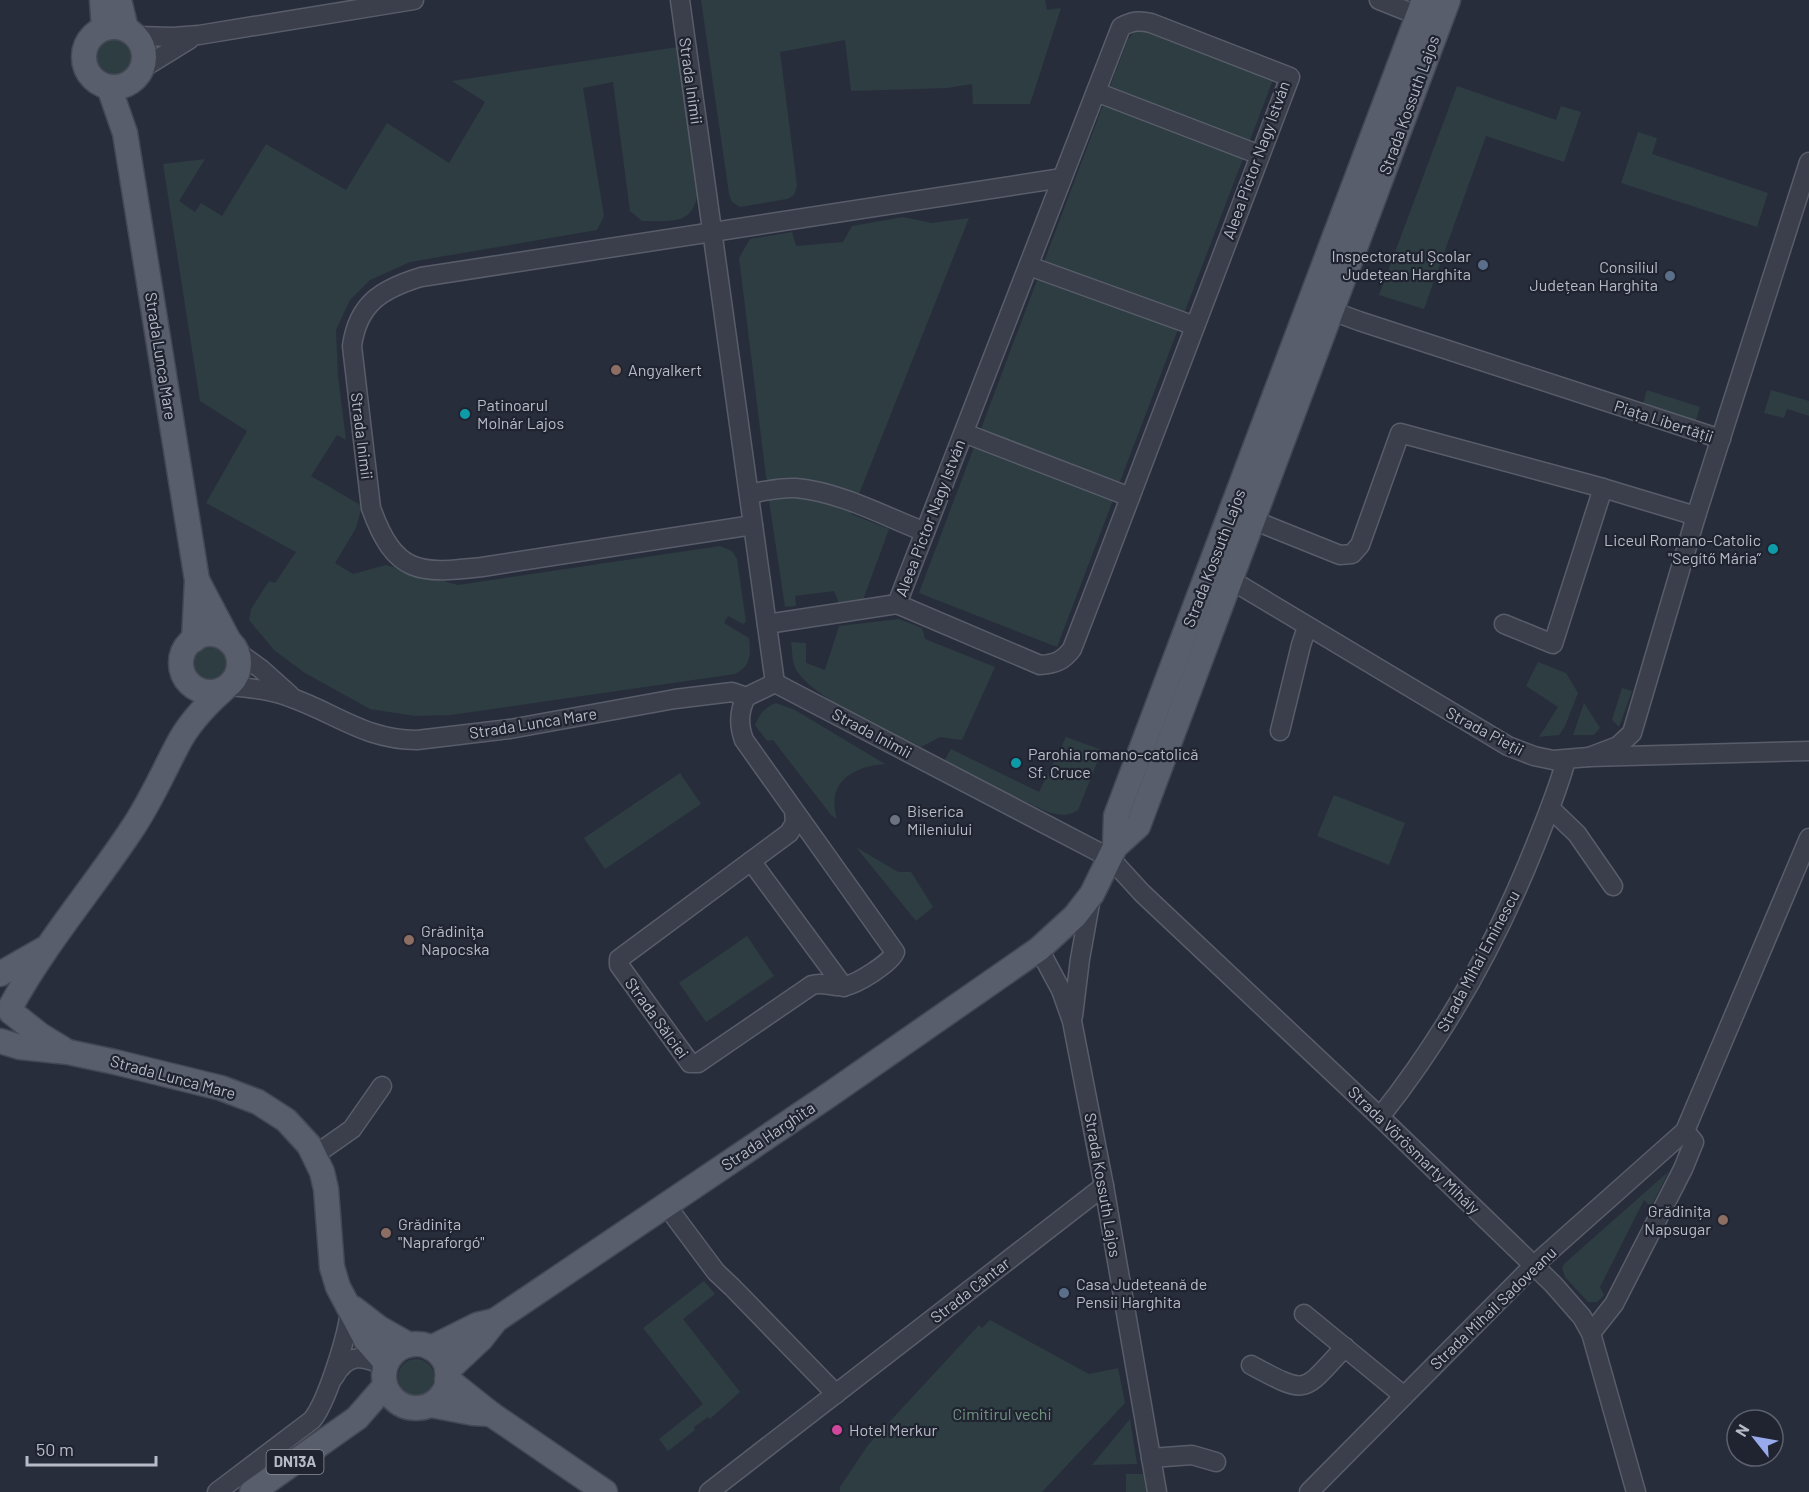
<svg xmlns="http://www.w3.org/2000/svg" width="1809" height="1492" font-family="Barlow,sans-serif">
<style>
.green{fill:#2d3d41}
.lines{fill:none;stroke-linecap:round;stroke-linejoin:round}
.minor-casing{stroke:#595d6a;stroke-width:21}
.major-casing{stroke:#444855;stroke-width:27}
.minor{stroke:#3b3f4c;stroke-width:18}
.major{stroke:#595e6c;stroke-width:24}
.service-dot{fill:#5c6f8a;stroke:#202431;stroke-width:2}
.education-dot{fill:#8d6e63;stroke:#202431;stroke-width:2}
.culture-dot{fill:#0f9aa8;stroke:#202431;stroke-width:2}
.worship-dot{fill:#6b7280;stroke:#202431;stroke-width:2}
.hotel-dot{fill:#d1479c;stroke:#202431;stroke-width:2}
.labels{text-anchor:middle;stroke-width:4.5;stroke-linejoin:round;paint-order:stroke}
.shield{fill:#202431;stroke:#8a8e9a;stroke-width:1.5}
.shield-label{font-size:15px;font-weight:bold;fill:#b7bbc7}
.street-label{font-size:16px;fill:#b7bbc7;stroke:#202431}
.poi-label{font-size:16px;fill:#b7bbc7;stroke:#202431;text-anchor:start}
.park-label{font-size:16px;fill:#719580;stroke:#202431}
</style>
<rect width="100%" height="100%" fill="#282d3c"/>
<!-- green -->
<g class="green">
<path d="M701 0H1045L1047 10 1061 8 1030 104H973L972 84 947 88 851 91 845 40 780 52 797 185C796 192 794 197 787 199L740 207 732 202 729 194Z"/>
<polygon points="1146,27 1276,72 1057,647 919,593 1128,39 1135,31"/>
<circle cx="114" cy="57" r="18"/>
<path d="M678 47 698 193C692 227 670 220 642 221L630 211 613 82 583 88 604 216 597 230 410 262 370 280 350 300 336 330 338 376 346 440 337 435 311 476 362 506 356 528 335 563 353 574 386 565 458 585 720 546 732 551 737 559 746 622 743 624 728 616 724 623 749 638C751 655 751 666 735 674L451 715 415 716 370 709 305 673 274 650 249 620 251 609 269 581 275 583 296 552 206 503 247 431 200 401 163 164 205 159 179 201 195 212 201 203 222 216 266 144 346 190 387 123 449 163 485 102 452 81Z"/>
<polygon points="1457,86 1556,120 1561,106 1581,112 1564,162 1486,136 1424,309 1379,295"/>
<polygon points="1638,132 1657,138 1652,154 1768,193 1757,227 1621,183"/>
<polygon points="903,217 932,223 969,218 851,514 889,529 863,600 839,603 834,591 795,596 796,606 785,607 769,501 739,258 750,239 792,232 796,246 843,242 852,226"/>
<polygon points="1647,390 1700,407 1695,423 1642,407"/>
<polygon points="1771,390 1809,401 1809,416 1787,409 1784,418 1764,413"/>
<path d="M899 619 922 628 925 639 995 667 962 740 940 737 921 747C893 733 804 695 794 665 792 658 792 649 791 642L806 643V663L825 670 839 626Z"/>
<circle cx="210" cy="663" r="19"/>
<polygon points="1538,662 1566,673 1578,693 1565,726 1559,735 1539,737 1558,707 1526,686"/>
<polygon points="1622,688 1632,691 1619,727 1612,720"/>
<path d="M776 703 795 710 885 764C852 767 826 782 837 819L831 815 773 740 767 741 755 725C760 713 764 708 776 703Z"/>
<polygon points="1584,703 1600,728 1594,735 1573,735"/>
<path d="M1066 737 1102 750 1078 810C1066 818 1056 815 1043 810L943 763 951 749 1039 792Z"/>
<polygon points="680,773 701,804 605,869 584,838"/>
<polygon points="1334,795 1405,823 1389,865 1317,836"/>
<polygon points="856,847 898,872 911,872 933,907 916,921"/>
<polygon points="747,936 774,976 706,1022 679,983"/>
<polygon points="1669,1171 1651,1207 1644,1200 1600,1287 1604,1295 1597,1302 1588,1302 1565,1277 1562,1268 1564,1264"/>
<polygon points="704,1281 715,1294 683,1319 740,1392 710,1419 708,1417 694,1427 695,1430 668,1451 659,1439 703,1404 643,1328"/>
<polygon points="990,1320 1089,1374 1118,1368 1125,1403 1042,1492 840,1492 840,1487 868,1445 979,1325 982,1328"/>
<circle cx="416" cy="1377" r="18"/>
<polygon points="1130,1419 1137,1464 1092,1465"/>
<polygon points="1126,1474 1143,1474 1146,1492 1126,1492"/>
</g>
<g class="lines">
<defs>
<g id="minor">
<polyline points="680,0 775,683"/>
<polyline points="1379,0 1429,20"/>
<polyline points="137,36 173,37 199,35 414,0"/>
<polyline points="143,68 190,39"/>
<polyline points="1096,92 1260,155"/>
<polyline points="1029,266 1195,326"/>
<polyline points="1329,299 1332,311 1359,321 1721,439"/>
<polyline points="964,433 1130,497"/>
<path d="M749 494C764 491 780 487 796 488 840 492 884 516 925 532"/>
<polyline points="1253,520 1340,555 1352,554 1360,545 1400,433 1603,488 1696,516"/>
<path d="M753 525 482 567C419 574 395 575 371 508L352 346C358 303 382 289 421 277L1062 178"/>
<polyline points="1231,580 1508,746 1534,756 1553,760 1589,757 1809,751"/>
<path d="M767 624 897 604 1040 665C1055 664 1063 661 1072 649L1099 579 1290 77 1151 23C1139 20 1132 21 1121 27L897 604"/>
<polyline points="1504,624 1553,644 1603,488"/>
<polyline points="236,651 261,669 290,695"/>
<polyline points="775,683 1110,858 1142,893 1380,1117 1553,1284 1582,1317 1591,1333 1636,1492"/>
<path d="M229 686C251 688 271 690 292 698 337 714 366 740 417 740L510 729 675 699 732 692 746 697 775 683"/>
<path d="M746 697C739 711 738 724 744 740L895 952C891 963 857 984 845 986 834 988 824 981 812 985L698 1063H690L619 965V959L789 833 795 823 794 810"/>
<polyline points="1280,731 1301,645 1307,627"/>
<polyline points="1589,757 1618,746 1632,733 1696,516 1809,162"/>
<polyline points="1550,808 1577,834 1613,886"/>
<polyline points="751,861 844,987"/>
<polyline points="1039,949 1061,990 1072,1021 1104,1186 1157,1492"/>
<polyline points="1073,1016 1080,959 1091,898"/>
<path d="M1380 1117C1446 1034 1496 944 1535 846 1546 818 1558 790 1566 760"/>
<polyline points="315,1155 352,1129 382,1086"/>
<polyline points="666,1205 716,1272 732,1287 836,1394"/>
<polyline points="1304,1314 1404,1396"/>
<polyline points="1591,1333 1614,1304 1683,1169 1694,1142 1685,1131"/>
<path d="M1251 1365C1309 1396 1302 1393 1345 1347"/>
<path d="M334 1377C348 1352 363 1356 385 1366"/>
<polyline points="1151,1458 1192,1455 1216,1462"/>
<path d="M217 1492 312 1420C327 1402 350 1329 350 1306"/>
<polyline points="709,1492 1104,1186"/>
<polyline points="1309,1492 1533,1266 1685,1131 1809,838"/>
</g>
<g id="major">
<polyline points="102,0 104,28"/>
<polyline points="119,0 126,29"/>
<circle cx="114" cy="57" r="30"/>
<polyline points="109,87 125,133 197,580 194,640"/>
<polyline points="198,582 229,641"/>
<circle cx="210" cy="663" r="29"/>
<polyline points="1115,847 1116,816 1424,0"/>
<polyline points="0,974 44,949"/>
<path d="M11 1006C46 942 94 887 134 826 151 800 163 773 177 746 188 724 205 706 223 690"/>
<polyline points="11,1012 40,1035 63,1049"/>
<polyline points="0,1041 20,1047 68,1052 115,1062 221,1088 258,1102 286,1120 309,1145 322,1172 326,1189 332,1267 338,1287 366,1340 386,1363"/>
<polyline points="353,1308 379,1328 409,1345"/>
<circle cx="416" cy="1376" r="32"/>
<polyline points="431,1348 477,1325 494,1321"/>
<polyline points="447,1371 481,1339 496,1320 829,1095 1039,949 1075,916 1092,894 1115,847 1138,826 1448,0"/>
<polyline points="447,1379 491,1414 605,1492"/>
<polyline points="431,1405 473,1413 491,1414"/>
<polyline points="252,1492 357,1418 385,1386"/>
</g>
</defs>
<!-- minor casing -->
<use href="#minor" class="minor-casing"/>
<!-- major casing -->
<use href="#major" class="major-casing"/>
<!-- minor -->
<use href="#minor" class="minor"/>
<!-- major -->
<use href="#major" class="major"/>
</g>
<!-- markers -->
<g class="service-dot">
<circle cx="1483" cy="265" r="6"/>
<circle cx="1670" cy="276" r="6"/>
<circle cx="1064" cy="1293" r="6"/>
</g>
<g class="education-dot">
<circle cx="616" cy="370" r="6"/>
<circle cx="409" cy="940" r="6"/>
<circle cx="1723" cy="1220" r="6"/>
<circle cx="386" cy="1233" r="6"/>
</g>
<g class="culture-dot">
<circle cx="465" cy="414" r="6"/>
<circle cx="1773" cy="549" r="6"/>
<circle cx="1016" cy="763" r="6"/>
</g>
<circle class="worship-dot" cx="895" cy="820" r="6"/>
<circle class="hotel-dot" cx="837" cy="1430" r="6"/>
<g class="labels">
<!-- shield labels -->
<rect class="shield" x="266.5" y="1450" width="57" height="24" rx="4.5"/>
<g class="shield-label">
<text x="295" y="1467">DN13A</text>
</g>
<!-- street labels -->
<g class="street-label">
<text transform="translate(691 81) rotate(82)" y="6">Strada Inimii</text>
<text transform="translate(1409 105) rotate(-70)" y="6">Strada Kossuth Lajos</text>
<text transform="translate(1256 160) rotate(-70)" y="6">Aleea Pictor Nagy István</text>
<text transform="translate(161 356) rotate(81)" y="6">Strada Lunca Mare</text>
<text transform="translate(1664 421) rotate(18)" y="6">Piața Libertății</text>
<text transform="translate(362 436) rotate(83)" y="6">Strada Inimii</text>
<text transform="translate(930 518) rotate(-69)" y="6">Aleea Pictor Nagy István</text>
<text transform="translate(1214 558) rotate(-69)" y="6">Strada Kossuth Lajos</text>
<text transform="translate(533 723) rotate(-9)" y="6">Strada Lunca Mare</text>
<text transform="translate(1485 731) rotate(28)" y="6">Strada Pieții</text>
<text transform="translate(872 733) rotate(28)" y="6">Strada Inimii</text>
<text transform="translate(1478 961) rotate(-62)" y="6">Strada Mihai Eminescu</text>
<text transform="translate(657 1018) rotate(54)" y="6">Strada Sălciei</text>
<text transform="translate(173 1077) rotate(15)" y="6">Strada Lunca Mare</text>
<text transform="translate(768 1136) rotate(-34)" y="6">Strada Harghita</text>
<text transform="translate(1414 1150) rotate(44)" y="6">Strada Vörösmarty Mihály</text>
<text transform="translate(1103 1185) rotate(80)" y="6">Strada Kossuth Lajos</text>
<text transform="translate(970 1290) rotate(-38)" y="6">Strada Cântar</text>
<text transform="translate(1493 1308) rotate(-44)" y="6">Strada Mihail Sadoveanu</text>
</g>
<!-- poi labels -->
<g class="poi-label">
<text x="1471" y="262" text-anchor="end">Inspectoratul Școlar<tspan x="1471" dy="18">Județean Harghita</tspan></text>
<text x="1658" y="273" text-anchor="end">Consiliul<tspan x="1658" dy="18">Județean Harghita</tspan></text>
<text x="628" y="376">Angyalkert</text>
<text x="477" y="411">Patinoarul<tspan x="477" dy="18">Molnár Lajos</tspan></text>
<text x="1761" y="546" text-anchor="end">Liceul Romano-Catolic<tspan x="1761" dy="18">"Segítő Mária”</tspan></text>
<text x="1028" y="760">Parohia romano-catolică<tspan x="1028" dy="18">Sf. Cruce</tspan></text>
<text x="907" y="817">Biserica<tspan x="907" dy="18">Mileniului</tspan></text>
<text x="421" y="937">Grădiniţa<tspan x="421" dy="18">Napocska</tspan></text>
<text x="1711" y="1217" text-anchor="end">Grădinița<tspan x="1711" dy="18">Napsugar</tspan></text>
<text x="398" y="1230">Grădinița<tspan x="398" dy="18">"Napraforgó"</tspan></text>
<text x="1076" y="1290">Casa Județeană de<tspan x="1076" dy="18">Pensii Harghita</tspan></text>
<text x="849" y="1436">Hotel Merkur</text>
</g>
<!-- park labels -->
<g class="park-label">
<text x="1002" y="1420">Cimitirul vechi</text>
</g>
</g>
<!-- north arrow -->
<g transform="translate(1755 1438) rotate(301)"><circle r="28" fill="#202431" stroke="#5c606d" stroke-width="1.5"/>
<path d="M0-4.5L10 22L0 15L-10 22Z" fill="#98a9ec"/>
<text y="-9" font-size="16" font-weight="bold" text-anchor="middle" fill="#b7bbc7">N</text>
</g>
<!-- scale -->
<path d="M27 1456v9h129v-9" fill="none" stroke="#b7bbc7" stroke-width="3"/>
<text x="36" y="1456" font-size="18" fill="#b7bbc7" stroke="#202431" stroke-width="4.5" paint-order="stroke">50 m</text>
</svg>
